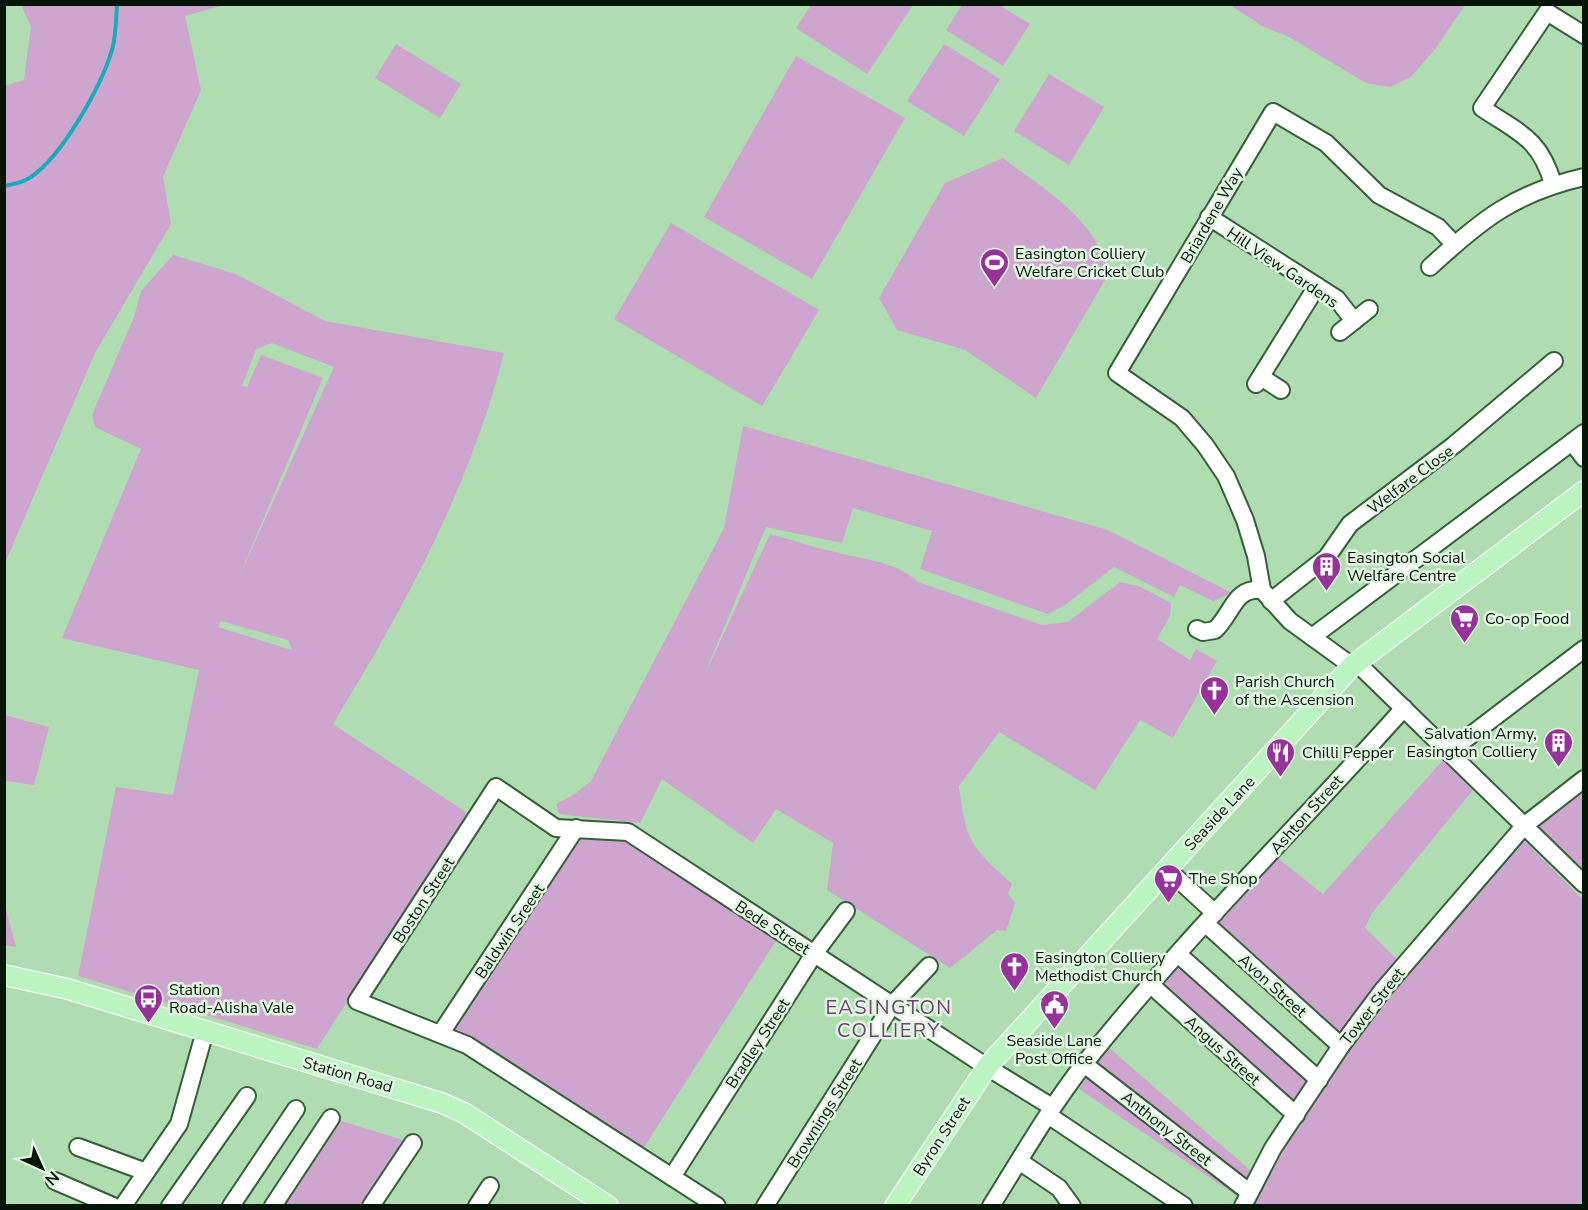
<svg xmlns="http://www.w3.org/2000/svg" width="1588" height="1210" font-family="'Nunito Sans',sans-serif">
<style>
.green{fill:#cea5ce;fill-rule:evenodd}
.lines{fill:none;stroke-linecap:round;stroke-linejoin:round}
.stream{stroke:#17abbb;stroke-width:4}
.minor-casing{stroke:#365e3a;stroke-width:20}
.major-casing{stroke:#fff;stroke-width:22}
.minor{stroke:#fff;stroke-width:16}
.major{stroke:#bbf4c1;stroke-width:20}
.labels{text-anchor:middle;stroke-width:5;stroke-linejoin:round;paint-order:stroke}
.street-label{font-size:16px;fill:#051507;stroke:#e0f6e1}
.poi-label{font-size:16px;fill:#051507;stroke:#e0f6e1;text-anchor:start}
.quarter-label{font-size:20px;letter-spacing:1.5px;fill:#734174;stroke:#e0f6e1}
</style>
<rect width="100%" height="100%" fill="#b0dcb2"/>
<!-- green -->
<g class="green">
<polygon points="21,5 224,5 185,16 201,90 163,177 171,224 95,353 5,563 4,86 24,80 31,26"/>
<polygon points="811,5 811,4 913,5 867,74 796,28"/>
<polygon points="962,5 999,5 1030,24 1003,66 946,30"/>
<polygon points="1230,5 1465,5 1436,48 1411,77 1390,87 1366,83 1289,37 1262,26"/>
<polygon points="396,44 461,84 440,118 375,78"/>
<polygon points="944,44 1000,79 964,136 907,101"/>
<polygon points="796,56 905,118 812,279 704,217"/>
<polygon points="1049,74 1104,107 1069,165 1014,131"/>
<path d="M1003 158C1045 190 1099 220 1108 275L1036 398 965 350 897 330 879 298 945 183Z"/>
<polygon points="671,223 819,310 762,406 614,319"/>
<path d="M173 255 236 274 325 321 504 353C471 485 404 608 333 724L467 813 317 1049 78 976 116 787 173 795 199 670 62 638 141 449 95 427 92 415 134 317 141 291ZM272 343 334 367 239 577 323 378 261 355 247 387 242 386 256 349ZM221 621 288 640 292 650 218 627Z"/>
<path d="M743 426 1108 530 1232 593 1213 601 1180 585 1174 597 1114 567 1065 605 1048 614 920 569 932 531 853 508 842 543 766 527 704 676 770 534C793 540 816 548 839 553 867 560 897 562 918 582L1042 625 1068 622 1120 582 1138 586 1171 603 1170 616 1157 639 1190 660 1196 649 1217 661 1173 738 1140 720 1095 790 999 732 959 786C966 843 971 846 1012 884L1008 894 1015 903 1006 931 997 930 950 968 827 890 833 843 776 809 753 843 662 779 640 823 559 814 556 804 575 794 591 781 724 528Z"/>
<polygon points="5,715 49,727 34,785 5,781"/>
<polygon points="1443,760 1473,790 1372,913 1365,928 1404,966 1341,1046 1206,924 1271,853 1323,894"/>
<polygon points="1583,790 1583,870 1537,825"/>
<polygon points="576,828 628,832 781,933 639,1155 441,1033"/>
<polygon points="1525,841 1583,900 1583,1205 1253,1206 1296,1127 1370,1019"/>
<polygon points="4,906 5,906 16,947 5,945"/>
<polygon points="1179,955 1319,1080 1296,1115 1151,985"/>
<polygon points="1108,1047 1251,1171 1237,1196 1079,1089"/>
<polygon points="331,1118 413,1143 371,1205 273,1206"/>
</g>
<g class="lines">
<!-- stream -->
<path class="stream" d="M4 186C13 184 23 183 31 177 62 156 101 87 112 50 116 36 116 20 117 4"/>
<defs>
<g id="minor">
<path d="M1553 184C1540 138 1519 133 1482 108L1547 12 1584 35"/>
<polyline points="1209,217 1337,299 1354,321"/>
<path d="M1430 267C1481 220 1514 193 1584 177"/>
<polyline points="1340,332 1369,309"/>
<polyline points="1261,377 1281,390"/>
<polyline points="1256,384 1317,286"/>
<polyline points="1572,442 1584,458"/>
<polyline points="1271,601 1327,557 1350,524 1454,445 1554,361"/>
<path d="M1197 629 1203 632 1215 630C1233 613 1234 587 1262 590"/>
<polyline points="1312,637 1584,433"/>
<polyline points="1356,662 1584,884"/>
<polyline points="1352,666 1290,621 1262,590 1256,556 1245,520 1226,476 1205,445 1182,418 1117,373 1273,112 1326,143 1379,195 1438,227 1454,244"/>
<polyline points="1450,751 1584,649"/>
<polyline points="1167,869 1215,913"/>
<polyline points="1206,924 1341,1046"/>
<polyline points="1179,955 1319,1080"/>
<polyline points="1151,985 1296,1115"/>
<polyline points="441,1033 576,828"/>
<polyline points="1084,1064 1249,1192"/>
<polyline points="1048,1115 1184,1206"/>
<polyline points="78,1147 146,1172"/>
<polyline points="1019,1161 1059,1188 1072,1206"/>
<polyline points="672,1177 814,954 846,911"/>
<polyline points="55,1181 113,1206"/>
<polyline points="123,1206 179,1124 205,1031"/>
<polyline points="170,1206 247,1096"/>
<polyline points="231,1206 296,1109"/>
<polyline points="273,1206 331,1118"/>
<polyline points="371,1206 413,1143"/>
<polyline points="477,1206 490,1186"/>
<polyline points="717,1206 467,1045 357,1001 496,787 556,828 628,832 987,1067 1052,1107"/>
<polyline points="765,1206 892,1005 929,966"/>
<path d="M991 1206C1021 1158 1049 1109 1084 1064 1183 939 1298 827 1404 708"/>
<polyline points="1243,1206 1273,1148 1341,1046 1382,991 1525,825 1584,779"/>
</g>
<g id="major">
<polyline points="4,975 68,989 442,1103 464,1113 608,1206"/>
<polyline points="895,1206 987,1067 1352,666 1584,491"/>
</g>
</defs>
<!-- minor casing -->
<use href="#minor" class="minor-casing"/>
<!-- major casing -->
<use href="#major" class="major-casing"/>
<!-- minor -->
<use href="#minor" class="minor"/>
<!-- major -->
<use href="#major" class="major"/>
</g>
<!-- icons -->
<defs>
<symbol id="stadium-pin" viewBox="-11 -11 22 30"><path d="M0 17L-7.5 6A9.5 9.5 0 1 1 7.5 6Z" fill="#963299" stroke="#e0f6e1"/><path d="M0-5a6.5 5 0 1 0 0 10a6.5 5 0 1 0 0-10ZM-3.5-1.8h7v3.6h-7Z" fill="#fff"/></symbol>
<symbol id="building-pin" viewBox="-11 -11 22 30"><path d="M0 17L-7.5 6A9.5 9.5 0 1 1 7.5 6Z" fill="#963299" stroke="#e0f6e1"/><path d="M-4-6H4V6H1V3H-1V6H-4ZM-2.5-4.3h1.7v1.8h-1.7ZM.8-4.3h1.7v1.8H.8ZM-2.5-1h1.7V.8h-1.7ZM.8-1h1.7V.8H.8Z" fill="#fff"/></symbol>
<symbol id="supermarket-pin" viewBox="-11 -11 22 30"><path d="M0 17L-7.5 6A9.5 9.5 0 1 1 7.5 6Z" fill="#963299" stroke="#e0f6e1"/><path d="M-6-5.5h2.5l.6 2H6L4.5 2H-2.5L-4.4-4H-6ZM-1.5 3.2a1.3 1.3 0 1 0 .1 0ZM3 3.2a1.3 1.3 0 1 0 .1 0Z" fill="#fff"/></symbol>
<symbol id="church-pin" viewBox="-11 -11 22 30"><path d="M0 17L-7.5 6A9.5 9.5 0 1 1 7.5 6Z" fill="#963299" stroke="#e0f6e1"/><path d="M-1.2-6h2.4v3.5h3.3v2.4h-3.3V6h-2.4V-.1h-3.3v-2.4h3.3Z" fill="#fff"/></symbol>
<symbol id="restaurant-pin" viewBox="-11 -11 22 30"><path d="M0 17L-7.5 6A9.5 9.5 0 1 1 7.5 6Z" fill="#963299" stroke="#e0f6e1"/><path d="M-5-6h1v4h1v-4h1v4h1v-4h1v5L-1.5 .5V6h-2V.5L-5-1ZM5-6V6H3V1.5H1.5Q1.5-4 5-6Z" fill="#fff"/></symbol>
<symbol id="bus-pin" viewBox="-11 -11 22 30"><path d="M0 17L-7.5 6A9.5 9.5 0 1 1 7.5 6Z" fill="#963299" stroke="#e0f6e1"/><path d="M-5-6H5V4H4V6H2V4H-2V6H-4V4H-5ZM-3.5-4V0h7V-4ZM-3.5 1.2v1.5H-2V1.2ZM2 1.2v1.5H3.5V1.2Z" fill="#fff"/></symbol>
<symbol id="civic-pin" viewBox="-11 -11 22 30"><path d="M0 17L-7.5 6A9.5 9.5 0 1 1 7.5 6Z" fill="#963299" stroke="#e0f6e1"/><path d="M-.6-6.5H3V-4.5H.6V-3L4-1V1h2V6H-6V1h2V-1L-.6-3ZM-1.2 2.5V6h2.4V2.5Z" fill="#fff"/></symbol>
</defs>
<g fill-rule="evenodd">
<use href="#stadium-pin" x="978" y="246" width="33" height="45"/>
<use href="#building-pin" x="1310" y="550" width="33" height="45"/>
<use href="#supermarket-pin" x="1448" y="602" width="33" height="45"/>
<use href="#church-pin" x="1198" y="674" width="33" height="45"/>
<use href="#building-pin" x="1542" y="726" width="33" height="45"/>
<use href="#restaurant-pin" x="1264" y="736" width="33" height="45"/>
<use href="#supermarket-pin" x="1152" y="862" width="33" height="45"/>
<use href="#church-pin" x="998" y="950" width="33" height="45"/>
<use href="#bus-pin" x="132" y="982" width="33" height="45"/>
<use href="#civic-pin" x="1038" y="988" width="33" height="45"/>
</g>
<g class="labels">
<!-- street labels -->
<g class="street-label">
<text transform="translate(1211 215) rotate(-60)" y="6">Briardene Way</text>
<text transform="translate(1283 267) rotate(34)" y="6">Hill View Gardens</text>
<text transform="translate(1410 479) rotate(-37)" y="6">Welfare Close</text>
<text transform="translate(1219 813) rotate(-47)" y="6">Seaside Lane</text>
<text transform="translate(1306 814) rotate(-48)" y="6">Ashton Street</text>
<text transform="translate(423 900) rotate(-57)" y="6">Boston Street</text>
<text transform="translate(773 927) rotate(33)" y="6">Bede Street</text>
<text transform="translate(509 931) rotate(-56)" y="6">Baldwin Sreeet</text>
<text transform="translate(1273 985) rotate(42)" y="6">Avon Street</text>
<text transform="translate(1372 1006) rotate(-52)" y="6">Tower Street</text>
<text transform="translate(757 1043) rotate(-57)" y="6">Bradley Street</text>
<text transform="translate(1223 1050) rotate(42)" y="6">Angus Street</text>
<text transform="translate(348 1074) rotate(16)" y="6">Station Road</text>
<text transform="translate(824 1113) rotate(-58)" y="6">Brownings Street</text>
<text transform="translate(1167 1128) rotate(38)" y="6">Anthony Street</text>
<text transform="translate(941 1136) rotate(-57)" y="6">Byron Street</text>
</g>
<!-- poi labels -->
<g class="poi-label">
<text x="1015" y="259">Easington Colliery<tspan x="1015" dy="18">Welfare Cricket Club</tspan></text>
<text x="1347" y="563">Easington Social<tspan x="1347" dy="18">Welfare Centre</tspan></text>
<text x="1485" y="624">Co-op Food</text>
<text x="1235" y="687">Parish Church<tspan x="1235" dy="18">of the Ascension</tspan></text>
<text x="1537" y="739" text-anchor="end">Salvation Army,<tspan x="1537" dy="18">Easington Colliery</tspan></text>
<text x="1302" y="758">Chilli Pepper</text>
<text x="1189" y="884">The Shop</text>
<text x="1035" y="963">Easington Colliery<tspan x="1035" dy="18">Methodist Church</tspan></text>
<text x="169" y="995">Station<tspan x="169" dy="18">Road-Alisha Vale</tspan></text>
<text x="1054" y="1046" text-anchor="middle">Seaside Lane<tspan x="1054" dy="18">Post Office</tspan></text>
</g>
<!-- quarter labels -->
<g class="quarter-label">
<text x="889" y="1014">EASINGTON<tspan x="889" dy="23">COLLIERY</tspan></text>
</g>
</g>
<!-- border -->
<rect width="1588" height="1210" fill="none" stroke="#051507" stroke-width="12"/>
<!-- north arrow -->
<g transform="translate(42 1168) rotate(135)" stroke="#e0f6e1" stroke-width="4.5" paint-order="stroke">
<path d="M0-4.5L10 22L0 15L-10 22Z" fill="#051507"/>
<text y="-9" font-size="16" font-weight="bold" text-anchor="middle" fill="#051507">N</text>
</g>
</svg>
